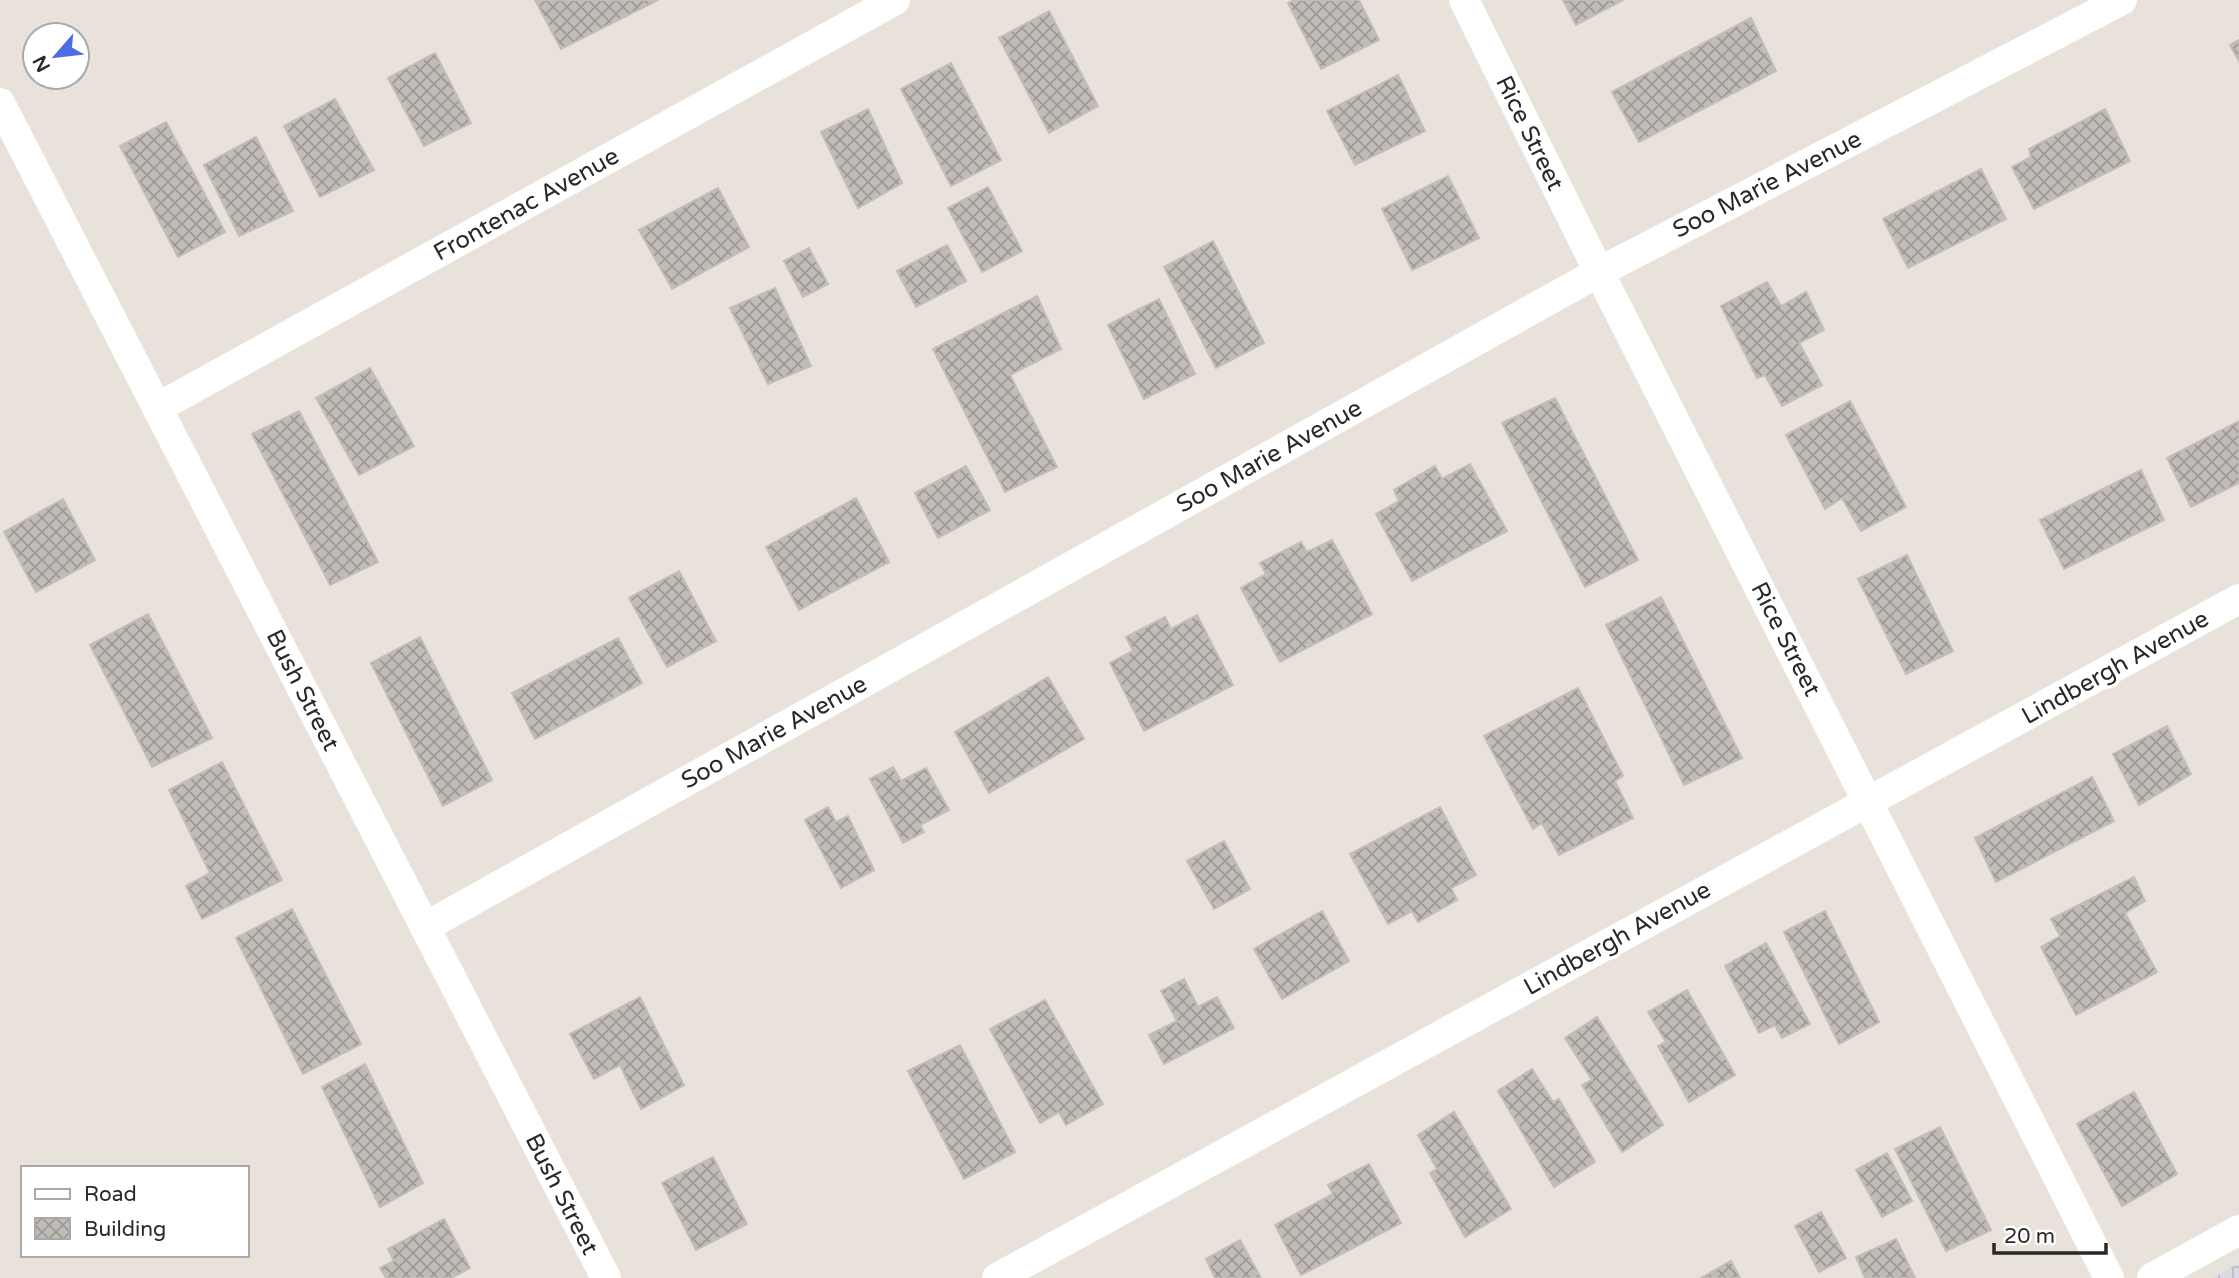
<svg xmlns="http://www.w3.org/2000/svg" width="2239" height="1278" font-family="'Varela Round',sans-serif">
<style>
.industrial{fill:url(#industrial-grid)}
.building{fill:url(#building-cross-hatch);stroke:#c3beb5;stroke-width:2}
.lines{fill:none;stroke-linecap:round;stroke-linejoin:round}
.minor{stroke:#fff;stroke-width:30}
.labels{text-anchor:middle;stroke-width:7;stroke-linejoin:round;paint-order:stroke}
.street-label{font-size:24px;fill:#282828;stroke:#fff}
</style>
<defs>
<pattern id="industrial-grid" width="8" height="8" patternUnits="userSpaceOnUse" patternTransform="scale(1.75)"><rect width="8" height="8" fill="#dddbe2"/><path d="M0 4h8M4 0v8" fill="none" stroke="#bebcc2"/></pattern>
<pattern id="building-cross-hatch" width="8" height="8" patternUnits="userSpaceOnUse" patternTransform="scale(1.75)"><rect width="8" height="8" fill="#c1bcb7"/><path d="M0 0l8 8M0 8l8-8" fill="none" stroke="#9d9995"/></pattern>
</defs>
<rect width="100%" height="100%" fill="#e9e2db"/>
<!-- industrial -->
<polygon class="industrial" points="2239,1263 2239,1278 2213,1278"/>
<!-- building -->
<g class="building">
<polygon points="535,0 658,0 561,49"/>
<polygon points="1295,0 1359,0 1379,40 1321,69 1288,3"/>
<polygon points="1563,0 1623,0 1576,25"/>
<polygon points="1049,11 1098,106 1049,133 999,38"/>
<polygon points="1751,18 1776,71 1639,142 1612,92"/>
<polygon points="2239,40 2239,61 2230,45"/>
<polygon points="435,53 471,123 424,146 388,78"/>
<polygon points="951,63 1001,160 951,186 901,89"/>
<polygon points="1398,75 1425,131 1355,165 1327,111"/>
<polygon points="335,99 374,170 320,197 284,126"/>
<polygon points="868,109 902,183 858,208 821,132"/>
<polygon points="2105,109 2130,161 2034,209 2012,167 2031,157 2029,149"/>
<polygon points="166,122 225,232 178,257 120,146"/>
<polygon points="256,137 293,211 239,236 204,165"/>
<polygon points="1981,169 2006,219 1908,268 1883,219"/>
<polygon points="1448,176 1479,238 1412,270 1382,209"/>
<polygon points="988,187 1022,251 982,272 948,208"/>
<polygon points="718,188 749,247 672,289 639,230"/>
<polygon points="1213,241 1264,343 1216,368 1164,267"/>
<polygon points="947,245 966,281 916,307 897,271"/>
<polygon points="809,248 828,284 803,297 784,261"/>
<polygon points="1767,282 1781,306 1806,292 1824,330 1799,343 1822,385 1782,406 1765,375 1757,378 1721,306"/>
<polygon points="775,288 811,366 768,384 730,308"/>
<polygon points="1037,296 1061,349 1010,375 1057,467 1005,492 933,349"/>
<polygon points="1159,299 1195,374 1144,399 1108,325"/>
<polygon points="370,368 414,446 359,475 316,398"/>
<polygon points="1555,398 1638,560 1585,587 1502,423"/>
<polygon points="1850,401 1906,507 1861,531 1842,498 1825,509 1786,435"/>
<polygon points="299,411 378,562 330,585 252,434"/>
<polygon points="2239,421 2239,483 2191,507 2167,458"/>
<polygon points="1470,464 1507,531 1412,581 1376,514 1399,501 1394,490 1435,466 1442,479"/>
<polygon points="966,466 990,510 938,538 915,493"/>
<polygon points="2141,470 2164,520 2064,569 2040,520"/>
<polygon points="856,498 889,562 799,610 766,547"/>
<polygon points="63,499 95,560 36,592 4,532"/>
<polygon points="1332,540 1372,614 1280,662 1241,588 1266,574 1260,563 1301,542 1307,552"/>
<polygon points="1907,555 1953,651 1906,674 1858,579"/>
<polygon points="679,571 716,641 667,667 629,598"/>
<polygon points="1661,597 1742,758 1684,785 1606,625"/>
<polygon points="148,614 212,738 152,767 90,645"/>
<polygon points="1197,615 1233,685 1144,731 1110,663 1133,651 1126,637 1165,617 1171,629"/>
<polygon points="420,637 492,780 443,806 371,663"/>
<polygon points="618,638 642,683 535,739 512,693"/>
<polygon points="1048,677 1084,739 989,793 955,732"/>
<polygon points="1578,688 1623,776 1615,781 1633,818 1559,855 1542,823 1533,829 1484,736"/>
<polygon points="2167,726 2191,774 2139,805 2113,754"/>
<polygon points="222,762 282,880 202,919 186,886 210,873 169,790"/>
<polygon points="893,767 901,781 926,768 949,810 920,825 924,832 903,843 870,779"/>
<polygon points="2092,777 2114,821 1996,882 1975,838"/>
<polygon points="828,807 836,822 848,816 874,870 841,888 805,820"/>
<polygon points="1440,807 1476,875 1451,888 1457,900 1418,922 1412,911 1388,924 1350,854"/>
<polygon points="1224,841 1250,889 1214,909 1187,861"/>
<polygon points="2134,877 2145,901 2125,913 2157,972 2076,1015 2041,947 2060,936 2051,919"/>
<polygon points="292,909 361,1044 303,1074 236,938"/>
<polygon points="1322,911 1349,961 1282,999 1254,949"/>
<polygon points="1825,911 1879,1022 1839,1044 1784,932"/>
<polygon points="1766,943 1810,1024 1782,1038 1775,1025 1759,1033 1725,966"/>
<polygon points="1184,979 1198,1007 1217,997 1234,1028 1164,1064 1149,1035 1177,1021 1161,991"/>
<polygon points="1687,990 1735,1075 1689,1102 1658,1046 1666,1042 1648,1012"/>
<polygon points="640,997 684,1085 641,1109 620,1065 594,1079 570,1034"/>
<polygon points="1045,1000 1103,1104 1066,1125 1059,1112 1040,1123 990,1029"/>
<polygon points="1597,1017 1663,1125 1622,1152 1582,1085 1592,1080 1565,1038"/>
<polygon points="960,1045 1015,1152 964,1179 908,1071"/>
<polygon points="365,1064 423,1183 380,1207 322,1087"/>
<polygon points="1532,1069 1553,1102 1559,1099 1595,1162 1554,1187 1498,1091"/>
<polygon points="2134,1092 2177,1174 2122,1206 2077,1124"/>
<polygon points="1454,1112 1511,1209 1465,1237 1430,1173 1437,1169 1418,1135"/>
<polygon points="1940,1127 1991,1230 1946,1251 1895,1149"/>
<polygon points="1887,1153 1912,1201 1882,1217 1856,1170"/>
<polygon points="713,1157 747,1224 696,1250 662,1183"/>
<polygon points="1369,1164 1401,1223 1301,1275 1275,1225 1333,1194 1328,1185"/>
<polygon points="1821,1212 1846,1258 1819,1272 1795,1226"/>
<polygon points="444,1219 470,1268 451,1278 386,1278 380,1268 394,1261 388,1249"/>
<polygon points="1896,1239 1915,1278 1865,1278 1856,1257"/>
<polygon points="1240,1240 1261,1278 1215,1278 1206,1259"/>
<polygon points="1731,1261 1740,1278 1701,1278"/>
</g>
<g class="lines">
<!-- minor -->
<g class="minor">
<polyline points="1464,0 1599,272 2109,1278"/>
<polyline points="0,103 606,1278"/>
<polyline points="157,408 895,0"/>
<polyline points="425,927 1599,272 2122,0"/>
<polyline points="997,1278 2239,599"/>
<polyline points="2152,1278 2239,1230"/>
</g>
</g>
<g class="labels">
<!-- street labels -->
<g class="street-label">
<text transform="translate(1530 133) rotate(64)" y="8">Rice Street</text>
<text transform="translate(1767 184) rotate(-27)" y="8">Soo Marie Avenue</text>
<text transform="translate(526 204) rotate(-29)" y="8">Frontenac Avenue</text>
<text transform="translate(1269 456) rotate(-29)" y="8">Soo Marie Avenue</text>
<text transform="translate(1786 639) rotate(63)" y="8">Rice Street</text>
<text transform="translate(2115 667) rotate(-29)" y="8">Lindbergh Avenue</text>
<text transform="translate(303 690) rotate(63)" y="8">Bush Street</text>
<text transform="translate(774 732) rotate(-29)" y="8">Soo Marie Avenue</text>
<text transform="translate(1617 938) rotate(-29)" y="8">Lindbergh Avenue</text>
<text transform="translate(562 1194) rotate(63)" y="8">Bush Street</text>
</g>
</g>
<!-- legend -->
<rect x="21" y="1166" width="228" height="91" fill="#ffffff" stroke="#a9a9a9" stroke-width="2"/>
<rect x="35" y="1189" width="35" height="10" fill="#ffffff" stroke="#a9a9a9" stroke-width="2"/>
<text x="84" y="1201" font-size="21" fill="#282828">Road</text>
<rect x="35" y="1218" width="35" height="21" fill="url(#building-cross-hatch)" stroke="#a9a9a9" stroke-width="2"/>
<text x="84" y="1236" font-size="21" fill="#282828">Building</text>
<!-- north arrow -->
<g transform="translate(56 56) rotate(242)"><circle r="33" fill="#ffffff" stroke="#a9a9a9" stroke-width="2"/>
<path d="M0-5L12 26L0 18L-12 26Z" fill="#4c6ee4"/>
<text y="-10" font-size="19" font-weight="bold" text-anchor="middle" fill="#282828">N</text>
</g>
<!-- scale -->
<path d="M1994 1243v10h112v-10" fill="none" stroke="#282828" stroke-width="3.5"/>
<text x="2004" y="1243" font-size="21" fill="#282828" stroke="#ffffff" stroke-width="5" paint-order="stroke">20 m</text>
</svg>
